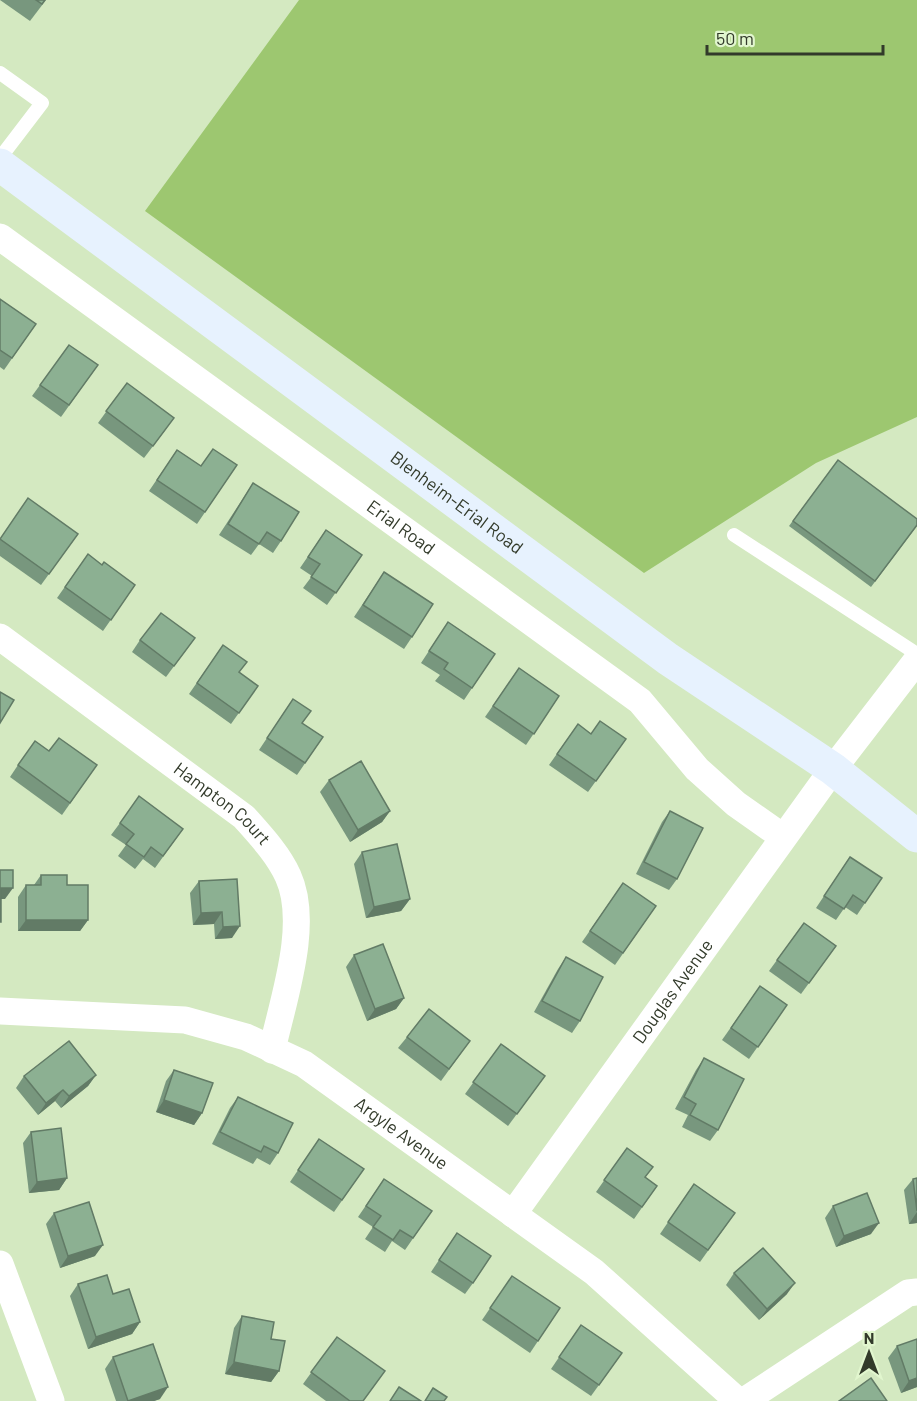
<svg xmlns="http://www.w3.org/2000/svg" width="917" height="1401" font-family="Barlow,sans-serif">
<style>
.green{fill:#9dc770}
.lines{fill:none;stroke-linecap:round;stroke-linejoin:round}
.lane{stroke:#fff;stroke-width:14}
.street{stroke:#fff;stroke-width:27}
.secondary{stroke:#e7f2fe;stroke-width:33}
.wall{fill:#78977e}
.shaded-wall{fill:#627b66}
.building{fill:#8cb092;stroke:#627b66;stroke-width:1.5}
.labels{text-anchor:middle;stroke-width:5;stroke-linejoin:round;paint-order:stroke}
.street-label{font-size:18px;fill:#323a2a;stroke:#e1f6ce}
</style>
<rect width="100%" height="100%" fill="#d4e9c1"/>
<!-- green -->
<polygon class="green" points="299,0 917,0 917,417 816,463 644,573 145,211"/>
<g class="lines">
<!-- lane -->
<g class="lane">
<polyline points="0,73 42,103 0,158"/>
<polyline points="734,535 917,654"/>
</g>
<!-- street -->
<g class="street">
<path id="s1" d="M0 237 640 701 697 769 736 804 783 837"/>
<path id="s2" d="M0 637 244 817C260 835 278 854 288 876 310 924 283 1000 272 1050"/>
<path id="s3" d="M0 1011 185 1020 246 1037 304 1064 594 1272 738 1401"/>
<path id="s4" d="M513 1214 833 769 917 660"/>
<polyline points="0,1264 51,1401"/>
<polyline points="744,1401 908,1293 917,1292"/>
</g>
<!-- secondary -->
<path class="secondary" id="s5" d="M0 165 668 659 833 769 917 836"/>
</g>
<!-- wall -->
<g class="wall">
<polygon points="0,0 46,0 30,21"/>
<polygon points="0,299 36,324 4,370 0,367"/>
<polygon points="98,365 61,417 32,396 40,385"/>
<polygon points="127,383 166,429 144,458 98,423"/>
<polygon points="177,450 201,466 237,465 197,524 149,491"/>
<polygon points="838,460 917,526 871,587 789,526"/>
<polygon points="253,483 281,541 273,553 259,544 251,555 219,535"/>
<polygon points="326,530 362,555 327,605 303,588 312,576 300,568"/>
<polygon points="78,534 41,585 0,556 0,538"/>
<polygon points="88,554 102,565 135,585 103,631 57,598"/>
<polygon points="384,572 412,637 404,649 354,617"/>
<polygon points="448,622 495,654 464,700 435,681 440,675 421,663"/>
<polygon points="195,638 166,677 132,652 140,640"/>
<polygon points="223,645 240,673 258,686 231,724 189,694"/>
<polygon points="519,668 559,696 526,745 485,717"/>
<polygon points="293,699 302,723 323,737 297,775 259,750"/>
<polygon points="578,724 591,734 626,739 588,792 549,765"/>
<polygon points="18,765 97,765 62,815 10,777"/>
<polygon points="329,780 390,811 382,822 350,842 320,792"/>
<polygon points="670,811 677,879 669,890 636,874 662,822"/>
<polygon points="120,823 183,829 155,868 143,859 135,869 118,856 126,845 111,835"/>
<polygon points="362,852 410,899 401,911 366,918 354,864"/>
<polygon points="850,857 865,903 857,915 845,907 836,920 816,908"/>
<polygon points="41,875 67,885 88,920 80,931 18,931 18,897 26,885 34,885"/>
<polygon points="237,879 232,938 215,939 214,924 193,925 190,893 199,881"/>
<polygon points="623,883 656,906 615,965 582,942"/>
<polygon points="804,923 836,946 801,994 769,971"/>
<polygon points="354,955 404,998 396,1009 367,1021 346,967"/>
<polygon points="566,957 580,1021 572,1033 534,1012 558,969"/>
<polygon points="760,986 787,1005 749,1059 722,1040"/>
<polygon points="407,1037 462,1052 441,1081 398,1048"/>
<polygon points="501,1044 545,1076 508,1126 465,1094"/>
<polygon points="704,1058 718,1130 710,1141 682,1127 688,1115 675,1109 696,1070"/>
<polygon points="174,1070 202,1113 194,1125 156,1112 166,1081"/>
<polygon points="96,1075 88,1086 61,1108 55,1101 38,1115 16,1088 24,1076"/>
<polygon points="238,1097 278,1153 270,1165 257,1158 253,1164 212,1144 230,1108"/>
<polygon points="31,1132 67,1178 59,1190 29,1193 23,1143"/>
<polygon points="319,1139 364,1169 334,1212 290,1182"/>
<polygon points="627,1148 645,1177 657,1186 634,1219 596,1192"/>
<polygon points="917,1178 917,1223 909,1224 904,1190 913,1179"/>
<polygon points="384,1179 432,1211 405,1250 392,1241 385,1252 365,1239 373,1227 358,1217"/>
<polygon points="694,1184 735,1213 700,1262 660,1234"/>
<polygon points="833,1206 871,1234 836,1247 825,1218"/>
<polygon points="54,1213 95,1256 60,1268 46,1224"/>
<polygon points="457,1233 473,1283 465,1294 431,1272"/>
<polygon points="734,1273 787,1294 759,1320 726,1285"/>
<polygon points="512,1276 538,1341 530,1353 482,1320"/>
<polygon points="78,1284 113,1294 140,1322 132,1334 88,1349 70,1296"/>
<polygon points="242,1316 271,1339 279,1371 271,1382 225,1374 234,1328"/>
<polygon points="581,1325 622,1353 591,1396 551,1369"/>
<polygon points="337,1337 364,1401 326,1401 303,1384"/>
<polygon points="897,1346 917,1387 901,1393 888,1358"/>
<polygon points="113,1357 160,1399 154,1401 116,1401 105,1369"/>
</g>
<!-- shaded-wall -->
<g class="shaded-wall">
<polygon points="390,811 382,822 350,842 358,830"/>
<polygon points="1,888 13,888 5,899 0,899"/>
<polygon points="410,899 401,911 366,918 374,907"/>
<polygon points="222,912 214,924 193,925 201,913"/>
<polygon points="26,920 88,920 80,931 18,931"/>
<polygon points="240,926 232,938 215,939 223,927"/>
<polygon points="404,998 396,1009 367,1021 375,1009"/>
<polygon points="96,1075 88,1086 61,1108 69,1096"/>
<polygon points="63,1090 55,1101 38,1115 46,1103"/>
<polygon points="164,1100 202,1113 194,1125 156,1112"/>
<polygon points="67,1178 59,1190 29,1193 37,1182"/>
<polygon points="917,1212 917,1223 909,1224"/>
<polygon points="879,1223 871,1234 836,1247 844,1236"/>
<polygon points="103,1245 95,1256 60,1268 68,1256"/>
<polygon points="795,1283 787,1294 759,1320 767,1309"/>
<polygon points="140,1322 132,1334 88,1349 96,1337"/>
<polygon points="234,1362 279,1371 271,1382 225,1374"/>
<polygon points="917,1378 917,1387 901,1393 909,1381"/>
<polygon points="168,1387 160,1399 154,1401 128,1401"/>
</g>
<!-- building -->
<g class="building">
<polygon points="36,0 45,0 42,4"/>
<polygon points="0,299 36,324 12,358 0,350"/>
<polygon points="69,345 98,365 69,405 40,385"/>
<polygon points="127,383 174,418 153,446 106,411"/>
<polygon points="213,449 237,465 205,512 157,480 177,450 201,466"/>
<polygon points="838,460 917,519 917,525 875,581 793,521"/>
<polygon points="253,483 299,512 281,541 267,532 259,544 228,524"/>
<polygon points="28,498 78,534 49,574 0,539"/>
<polygon points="326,530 362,555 336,593 311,577 320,564 308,557"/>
<polygon points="88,554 102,565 104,562 135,585 111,620 65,587"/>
<polygon points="384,572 433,604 412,637 363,605"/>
<polygon points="161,613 195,638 174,666 140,640"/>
<polygon points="448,622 495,654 472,688 444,669 448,663 429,651"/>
<polygon points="223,645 247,662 239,672 258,686 239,713 197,683"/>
<polygon points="519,668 559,696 534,734 493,706"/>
<polygon points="0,692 14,700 0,723"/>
<polygon points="293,699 311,711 302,723 323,737 305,763 267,738"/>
<polygon points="600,721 626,739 596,781 557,754 578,724 591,734"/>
<polygon points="59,738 97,765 70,803 18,765 35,741 49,751"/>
<polygon points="361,761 390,811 358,830 329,780"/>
<polygon points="139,796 183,829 163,856 151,847 144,857 126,844 134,834 120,823"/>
<polygon points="670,811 703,828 677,879 644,862"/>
<polygon points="397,844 410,899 374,907 362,852"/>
<polygon points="850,857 882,878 865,903 853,895 844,909 824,896"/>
<polygon points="0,870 13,870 13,888 1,888 1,922 0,922"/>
<polygon points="41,875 67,875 67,885 88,885 88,920 26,920 26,885 41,885"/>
<polygon points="237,879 240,926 223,927 222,912 201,913 199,881"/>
<polygon points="623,883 656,906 623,953 590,931"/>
<polygon points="804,923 836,946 809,983 777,960"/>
<polygon points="383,944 404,998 375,1009 354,955"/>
<polygon points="566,957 603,977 580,1021 542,1001"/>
<polygon points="760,986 787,1005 758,1047 731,1028"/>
<polygon points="429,1009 470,1041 449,1069 407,1037"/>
<polygon points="69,1041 96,1075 69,1096 63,1090 46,1103 24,1076"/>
<polygon points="501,1044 545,1076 517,1114 473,1082"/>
<polygon points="704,1058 744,1079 718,1130 690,1115 696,1104 684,1097"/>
<polygon points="174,1070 213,1083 202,1113 164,1100"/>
<polygon points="238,1097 293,1123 278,1153 264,1146 261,1152 220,1132"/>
<polygon points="61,1128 67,1178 37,1182 31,1132"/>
<polygon points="319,1139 364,1169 342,1200 298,1170"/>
<polygon points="627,1148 653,1167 645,1177 657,1186 642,1207 604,1180"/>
<polygon points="917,1178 917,1211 913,1179"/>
<polygon points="384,1179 432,1211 413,1238 400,1230 393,1240 373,1227 381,1216 366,1206"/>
<polygon points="694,1184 735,1213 708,1250 668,1222"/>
<polygon points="867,1193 879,1223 844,1236 833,1206"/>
<polygon points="89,1202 103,1245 68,1256 54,1213"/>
<polygon points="457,1233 491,1256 473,1283 439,1260"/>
<polygon points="763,1248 795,1283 767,1309 734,1273"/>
<polygon points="107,1275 113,1294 129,1289 140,1322 96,1337 78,1284"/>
<polygon points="512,1276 560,1308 538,1341 490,1308"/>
<polygon points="242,1316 274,1322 271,1339 285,1341 279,1371 234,1362"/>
<polygon points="581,1325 622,1353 599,1385 559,1357"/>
<polygon points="337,1337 385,1371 363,1401 350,1401 311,1372"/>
<polygon points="917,1339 917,1378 909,1381 897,1346"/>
<polygon points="153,1344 168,1387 128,1401 113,1357"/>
<polygon points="871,1378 887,1401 839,1401"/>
<polygon points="399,1387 421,1401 390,1401"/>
<polygon points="433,1388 447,1397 444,1401 425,1401"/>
</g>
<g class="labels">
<!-- street labels -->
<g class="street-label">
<text dy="6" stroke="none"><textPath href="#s5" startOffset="568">Blenheim-Erial Road</textPath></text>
<text dy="6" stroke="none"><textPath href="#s1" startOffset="495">Erial Road</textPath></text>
<text dy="6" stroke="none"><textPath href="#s2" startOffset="278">Hampton Court</textPath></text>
<text dy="6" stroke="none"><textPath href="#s4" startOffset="274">Douglas Avenue</textPath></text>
<text dy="6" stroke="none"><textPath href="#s3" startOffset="432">Argyle Avenue</textPath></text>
</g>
</g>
<!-- north arrow -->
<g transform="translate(869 1353)" stroke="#e1f6ce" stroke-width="4.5" paint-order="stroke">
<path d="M0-4.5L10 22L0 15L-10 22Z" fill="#323a2a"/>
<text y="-9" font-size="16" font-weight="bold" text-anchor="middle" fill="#323a2a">N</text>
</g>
<!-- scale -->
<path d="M707 45v9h176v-9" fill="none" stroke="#323a2a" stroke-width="3"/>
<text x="716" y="45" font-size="18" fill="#323a2a" stroke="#e1f6ce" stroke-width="4.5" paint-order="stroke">50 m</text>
</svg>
